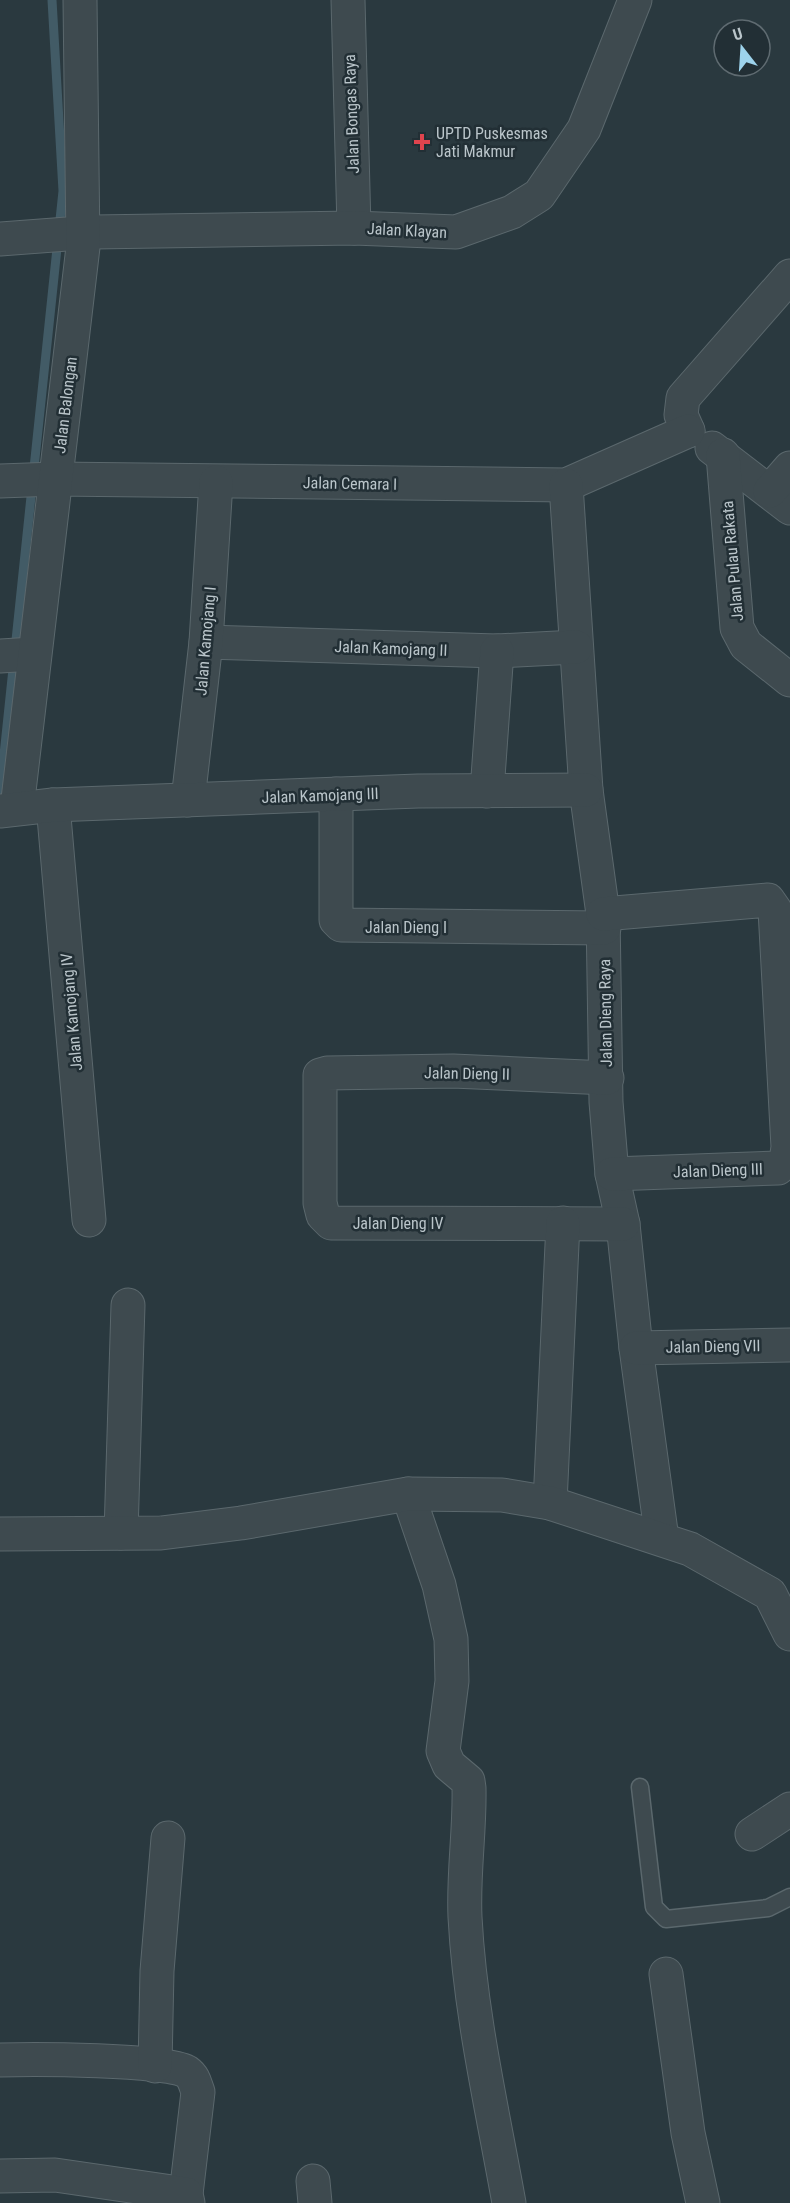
<svg xmlns="http://www.w3.org/2000/svg" width="790" height="2203" font-family="'Roboto Condensed',sans-serif">
<style>
.lines{fill:none;stroke-linecap:round;stroke-linejoin:round}
.stream{stroke:#425b66;stroke-width:9}
.lane-casing{stroke:#5b686d;stroke-width:19}
.street-casing{stroke:#5b686d;stroke-width:35}
.lane{stroke:#3e4a4f;stroke-width:16}
.street{stroke:#3e4a4f;stroke-width:33}
.health-dot{fill:#e0444e;stroke:#222f35;stroke-width:2}
.labels{text-anchor:middle;stroke-width:5;stroke-linejoin:round;paint-order:stroke}
.street-label{font-size:16px;fill:#bac5ca;stroke:#222f35}
.poi-label{font-size:16px;fill:#bac5ca;stroke:#222f35;text-anchor:start}
</style>
<rect width="100%" height="100%" fill="#2a393f"/>
<g class="lines">
<!-- stream -->
<polyline class="stream" points="0,793 63,191 52,0"/>
<defs>
<polyline id="lane" points="640,1787 654,1907 666,1919 768,1908 790,1897"/>
<g id="street">
<polyline points="348,0 354,228"/>
<polyline points="0,239 94,232 354,228 456,232 512,212 539,195 584,129 635,0"/>
<polyline points="688,431 681,415 683,398 790,276"/>
<polyline points="712,448 790,508"/>
<polyline points="723,455 737,628 746,645 790,680"/>
<polyline points="0,481 55,479 566,485 688,431"/>
<polyline points="566,485 586,790 603,914 606,1102 612,1174 623,1224 636,1348 662,1539"/>
<polyline points="770,491 790,468"/>
<polyline points="206,642 497,651 576,647"/>
<polyline points="0,656 34,654"/>
<polyline points="487,791 497,651"/>
<polyline points="336,794 336,920 341,925 604,928"/>
<polyline points="188,800 206,642 216,482"/>
<polyline points="53,805 89,1220"/>
<polyline points="17,808 83,247 80,0"/>
<polyline points="0,811 53,805 418,791 586,790"/>
<polyline points="603,914 768,900 775,910 788,1147 786,1161 778,1168 612,1174"/>
<polyline points="607,1078 453,1071 327,1073 320,1075 320,1203 323,1215 331,1223 623,1224"/>
<polyline points="636,1348 790,1345"/>
<path d="M408 1494 439 1585 451 1639 452 1681 443 1751 449 1765 468 1781 469 1788C470 1831 463 1874 465 1917 470 2013 492 2108 509 2203"/>
<polyline points="550,1503 563,1223"/>
<polyline points="121,1533 128,1305"/>
<polyline points="0,1534 161,1533 241,1523 408,1494 502,1495 550,1503 690,1549 770,1594 790,1634"/>
<polyline points="752,1834 790,1809"/>
<polyline points="666,1974 688,2133 703,2203"/>
<path d="M0 2060C30 2059 168 2059 187 2072 194 2077 195 2084 198 2092L186 2194 188 2203"/>
<polyline points="155,2066 157,1971 168,1838"/>
<polyline points="0,2176 55,2175 186,2194"/>
<polyline points="313,2181 315,2203"/>
</g>
</defs>
<!-- lane casing -->
<use href="#lane" class="lane-casing"/>
<!-- street casing -->
<use href="#street" class="street-casing"/>
<!-- lane -->
<use href="#lane" class="lane"/>
<!-- street -->
<use href="#street" class="street"/>
</g>
<!-- markers -->
<path class="health-dot" d="M419 133h6v6h6v6h-6v6h-6v-6h-6v-6h6z"/>
<g class="labels">
<!-- street labels -->
<g class="street-label">
<text transform="translate(351 114) rotate(-92)" y="6">Jalan Bongas Raya</text>
<text transform="translate(407 230) rotate(3)" y="6">Jalan Klayan</text>
<text transform="translate(65 405) rotate(-83)" y="6">Jalan Balongan</text>
<text transform="translate(350 483) rotate(1)" y="6">Jalan Cemara I</text>
<text transform="translate(732 561) rotate(-95)" y="6">Jalan Pulau Rakata</text>
<text transform="translate(205 641) rotate(-85)" y="6">Jalan Kamojang I</text>
<text transform="translate(391 648) rotate(2)" y="6">Jalan Kamojang II</text>
<text transform="translate(320 795) rotate(-2)" y="6">Jalan Kamojang III</text>
<text x="406" y="933">Jalan Dieng I</text>
<text transform="translate(71 1012) rotate(-95)" y="6">Jalan Kamojang IV</text>
<text transform="translate(605 1013) rotate(-91)" y="6">Jalan Dieng Raya</text>
<text transform="translate(467 1073) rotate(1)" y="6">Jalan Dieng II</text>
<text transform="translate(718 1170) rotate(-2)" y="6">Jalan Dieng III</text>
<text x="398" y="1229">Jalan Dieng IV</text>
<text transform="translate(713 1346) rotate(-1)" y="6">Jalan Dieng VII</text>
</g>
<!-- poi labels -->
<g class="poi-label">
<text x="436" y="139">UPTD Puskesmas<tspan x="436" dy="18">Jati Makmur</tspan></text>
</g>
</g>
<!-- north arrow -->
<g transform="translate(742 48) rotate(343)"><circle r="28" fill="#222f35" stroke="#5f6b71" stroke-width="1.5"/>
<path d="M0-4.5L10 22L0 15L-10 22Z" fill="#9dd3ec"/>
<text y="-9" font-size="16" font-weight="bold" text-anchor="middle" fill="#bac5ca">U</text>
</g>
</svg>
